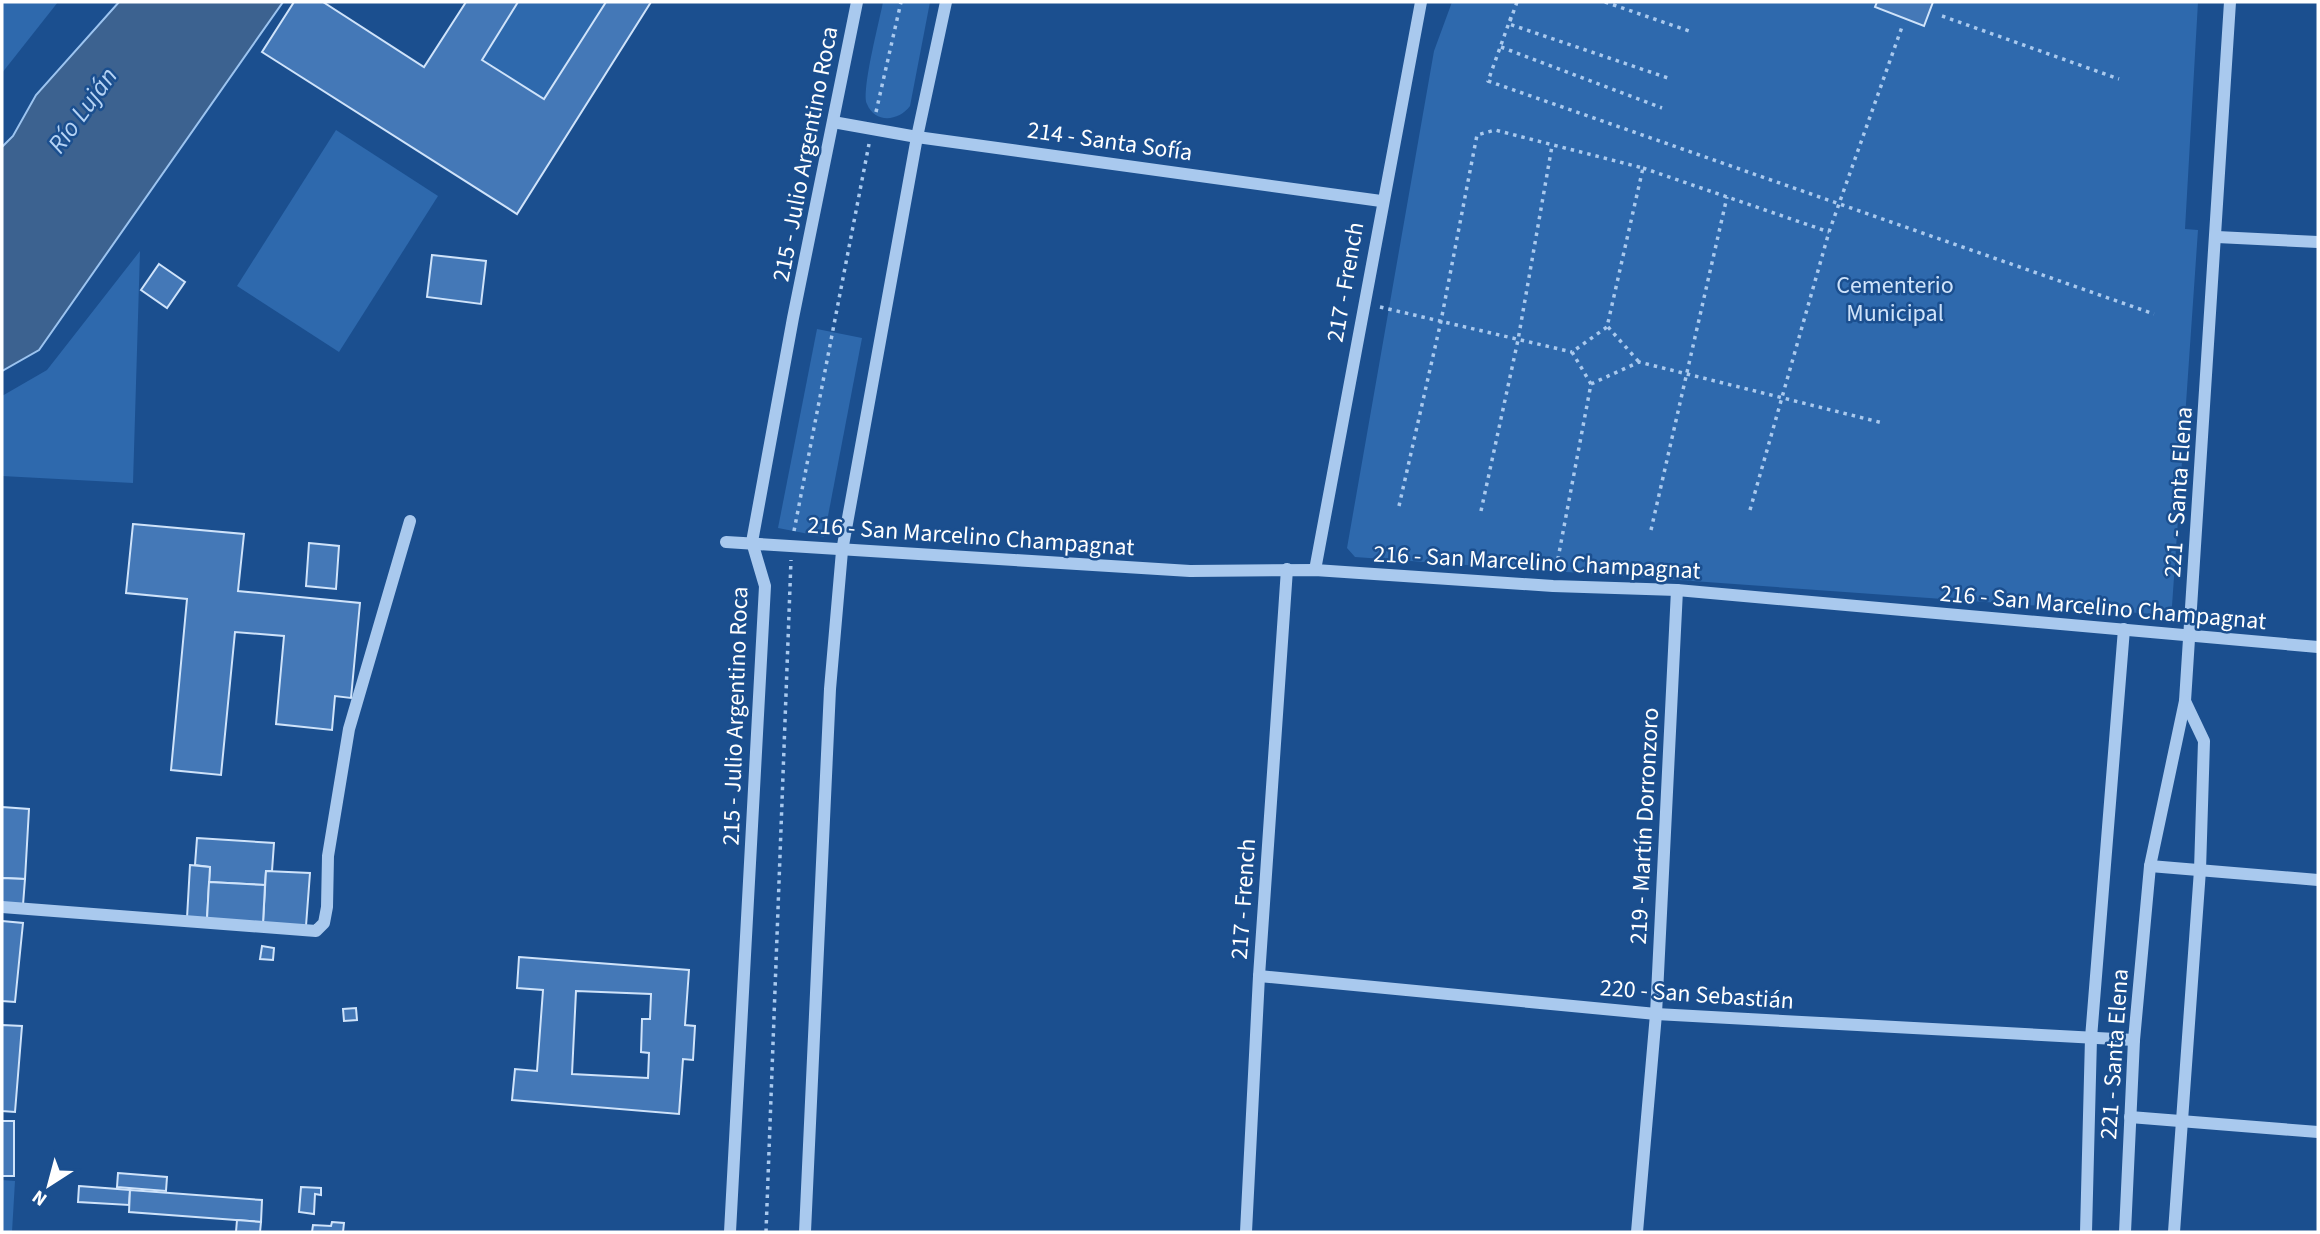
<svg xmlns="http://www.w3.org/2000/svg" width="2320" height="1234" font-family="'Source Sans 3',sans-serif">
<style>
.green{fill:#2e69ad}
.water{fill:#3c6290;stroke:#9cc4f0;stroke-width:2}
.building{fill:#4478b7;stroke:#cfe3fa;stroke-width:2;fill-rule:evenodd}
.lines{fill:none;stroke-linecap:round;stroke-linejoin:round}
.path{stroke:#a9c9ee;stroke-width:3.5;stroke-dasharray:3.5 5;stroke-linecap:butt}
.minor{stroke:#a9c9ee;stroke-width:12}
.labels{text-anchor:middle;stroke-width:5;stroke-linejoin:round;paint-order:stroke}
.street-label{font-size:24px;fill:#fff;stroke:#1b4f8f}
.park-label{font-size:24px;fill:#cfe3fa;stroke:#1b4f8f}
.water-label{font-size:26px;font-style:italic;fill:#b5d3f5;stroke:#1b4f8f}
</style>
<rect width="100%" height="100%" fill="#1b4f8f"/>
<!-- green -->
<g class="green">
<polygon points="2,2 58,2 2,73"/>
<polygon points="518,2 606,2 544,99 482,60"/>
<path d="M883 2H930L910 106C899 121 875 124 867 104 861 91 880 19 883 2Z"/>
<polygon points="1452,2 2198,2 2185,229 2198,230 2172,606 2167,615 1355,557 1347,548 1434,51"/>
<polygon points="336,130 438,196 339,352 237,286"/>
<polygon points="140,251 133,483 2,476 2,396 47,370"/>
<polygon points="817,329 862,338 824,537 778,528"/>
<polygon points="2,1180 15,1181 12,1232 2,1232"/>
</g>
<!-- water -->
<polygon class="water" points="119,2 283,2 39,350 2,371 2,147 13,136 36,95"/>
<!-- building -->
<g class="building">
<polygon points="294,2 323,2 424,67 466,2 518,2 482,60 544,99 606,2 651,2 517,214 262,52"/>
<polygon points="1877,2 1933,2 1924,26 1875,7"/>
<polygon points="432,255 486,261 481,304 427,297"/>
<polygon points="159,264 185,282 167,308 141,290"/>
<polygon points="133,524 244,534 238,591 360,603 351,698 335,696 332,730 276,724 284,636 235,632 221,775 171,770 187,599 126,593"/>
<polygon points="309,543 339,546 336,589 306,586"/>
<polygon points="2,807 29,809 25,879 2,878"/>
<polygon points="197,838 274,843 272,871 266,871 265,885 209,882 210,867 195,865"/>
<polygon points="190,865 210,867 207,919 187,918"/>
<polygon points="266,871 310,873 306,926 263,923"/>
<polygon points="2,878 25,879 23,905 2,904"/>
<polygon points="209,882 265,885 263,923 207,919"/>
<polygon points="2,921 23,923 15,1002 2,1001"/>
<polygon points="262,946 274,948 273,960 260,959"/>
<path d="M519 957 689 970 685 1025 695 1026 693 1060 683 1059 679 1114 512 1100 515 1069 537 1071 543 990 517 988ZM576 991 651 994 650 1019H642L641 1052 649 1053 648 1078 572 1074Z"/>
<polygon points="356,1008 357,1020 344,1021 343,1009"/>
<polygon points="2,1025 22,1026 15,1112 2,1111"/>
<rect x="2" y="1121" width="12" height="55"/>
<polygon points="118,1173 167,1177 166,1191 117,1187"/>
<polygon points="79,1186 130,1190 129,1205 78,1202"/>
<polygon points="301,1187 321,1188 321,1195 315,1194 314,1214 299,1212"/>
<polygon points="130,1190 262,1200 261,1222 129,1212"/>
<polygon points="237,1220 261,1222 260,1232 236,1232"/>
<polygon points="332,1222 344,1223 343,1232 312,1232 313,1225 331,1226"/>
</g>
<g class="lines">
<!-- path -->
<g class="path">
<polyline points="1517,2 1509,24 1668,78"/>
<polyline points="1605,2 1692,32"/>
<polyline points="1942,16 2119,79"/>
<polyline points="1511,17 1488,81 2154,314"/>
<polyline points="1501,47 1662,108"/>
<polyline points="876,112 901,2"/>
<polyline points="1643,168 1829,232"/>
<polyline points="1380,307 1572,352"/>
<polyline points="1608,327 1639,362"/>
<polyline points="1591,384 1639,362 1883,423"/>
<polyline points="1399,506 1441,321 1477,135 1495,130 1643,168 1607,327 1572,352 1591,384 1556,569"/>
<polyline points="1750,510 1829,232 1903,24"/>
<polyline points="1481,511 1518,340 1552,146"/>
<polyline points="1651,530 1727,197"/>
<polyline points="794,531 869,144"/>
<polyline points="766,1232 791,560"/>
</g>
<!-- minor -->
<g class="minor">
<polyline points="833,122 917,137 1381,201"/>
<polyline points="2217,237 2318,242"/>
<polyline points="726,542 1190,571 1315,570 1553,586 1677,590 2318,647"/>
<polyline points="1315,570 1421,2"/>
<polyline points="2150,866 2318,880"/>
<polyline points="2,907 316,931 324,923 327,907 328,856 349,729 410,521"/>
<polyline points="1259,976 1656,1014 2134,1040"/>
<polyline points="2130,1117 2318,1132"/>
<polyline points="730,1232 765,586 752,542 793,318 857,2"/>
<polyline points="805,1232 830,689 842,551 917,137 946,2"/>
<polyline points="1246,1232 1259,976 1287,569"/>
<polyline points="1637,1232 1656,1014 1677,590"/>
<polyline points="2086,1232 2091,1038 2124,629"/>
<polyline points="2125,1232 2134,1040 2150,866 2185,701 2230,2"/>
<polyline points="2174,1232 2200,870 2204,741 2185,701"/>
</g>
</g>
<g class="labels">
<!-- street labels -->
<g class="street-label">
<text transform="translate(1110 141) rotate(8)" y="8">214 - Santa Sofía</text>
<text transform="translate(805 154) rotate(-79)" y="8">215 - Julio Argentino Roca</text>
<text transform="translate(1345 282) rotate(-80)" y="8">217 - French</text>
<text transform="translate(2178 492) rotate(-86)" y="8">221 - Santa Elena</text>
<text transform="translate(971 536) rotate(4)" y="8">216 - San Marcelino Champagnat</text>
<text transform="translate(1537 562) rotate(3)" y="8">216 - San Marcelino Champagnat</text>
<text transform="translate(2103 607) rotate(5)" y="8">216 - San Marcelino Champagnat</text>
<text transform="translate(735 716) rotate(-88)" y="8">215 - Julio Argentino Roca</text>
<text transform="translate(1644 826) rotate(-87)" y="8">219 - Martín Dorronzoro</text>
<text transform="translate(1243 899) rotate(-86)" y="8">217 - French</text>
<text transform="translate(1697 994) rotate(4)" y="8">220 - San Sebastián</text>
<text transform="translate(2114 1054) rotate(-86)" y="8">221 - Santa Elena</text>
</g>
<!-- park labels -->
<g class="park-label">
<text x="1895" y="293">Cementerio<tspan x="1895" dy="28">Municipal</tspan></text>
</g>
<!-- water labels -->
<g class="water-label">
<text transform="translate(82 110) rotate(-54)" y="9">Río Luján</text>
</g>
</g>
<!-- border -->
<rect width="2320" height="1234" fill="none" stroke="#ffffff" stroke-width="7"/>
<!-- north arrow -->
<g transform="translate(49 1185) rotate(216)" stroke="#1b4f8f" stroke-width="5" paint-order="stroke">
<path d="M0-5L12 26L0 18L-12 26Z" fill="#ffffff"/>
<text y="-10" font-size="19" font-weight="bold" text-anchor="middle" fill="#ffffff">N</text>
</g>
</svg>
